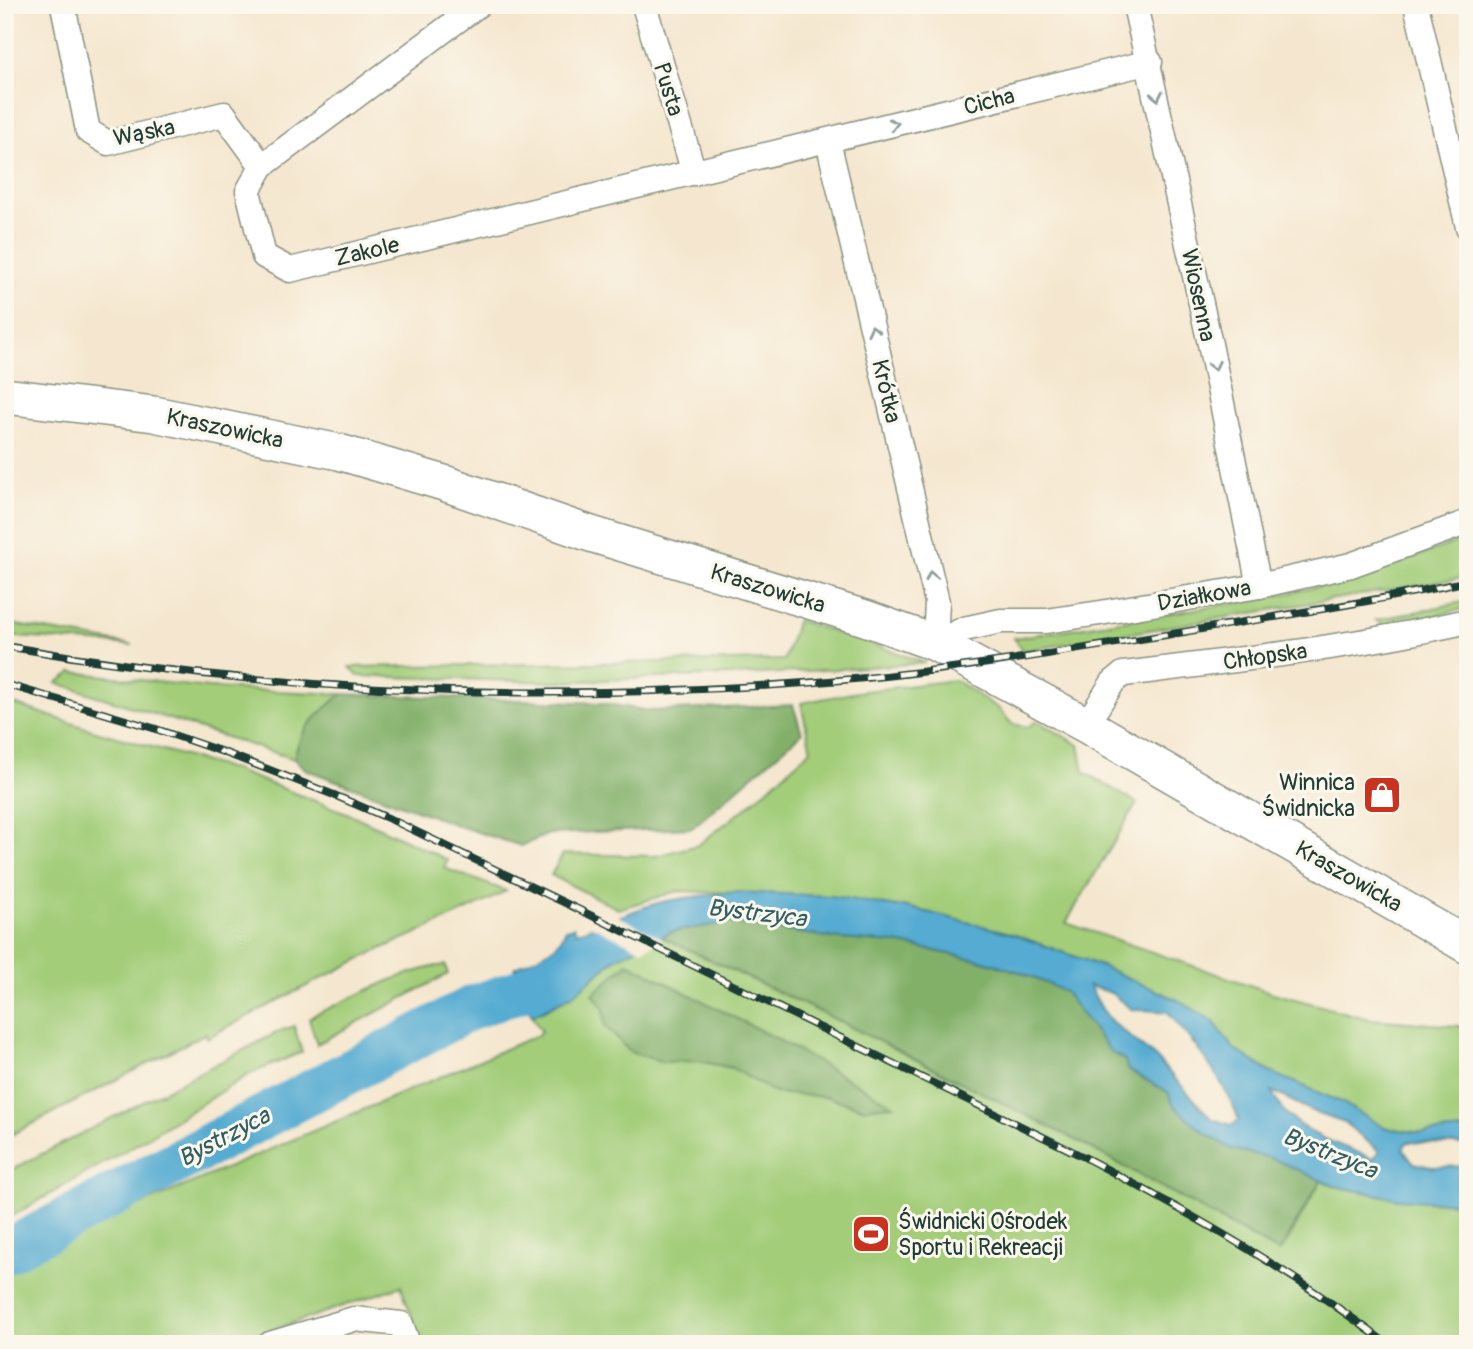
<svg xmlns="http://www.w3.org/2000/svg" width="1473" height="1349" font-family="Pangolin,sans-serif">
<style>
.green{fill:#a3cd79;stroke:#618556;stroke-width:2}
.forest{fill:#82b069;stroke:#50764e;stroke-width:2}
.water{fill:#54abd1;stroke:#3a7482;stroke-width:2;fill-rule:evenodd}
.pier{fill:#f5e7cf}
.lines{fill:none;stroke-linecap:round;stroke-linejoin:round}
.river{stroke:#54abd1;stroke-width:44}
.street-casing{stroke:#8a9282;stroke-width:27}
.secondary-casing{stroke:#8a9282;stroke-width:38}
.street{stroke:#fff;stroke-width:24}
.secondary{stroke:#fff;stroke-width:35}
.rail-casing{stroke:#1f3d34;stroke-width:8}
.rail{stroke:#fbf7ec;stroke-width:5;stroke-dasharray:16;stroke-linecap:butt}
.oneway{stroke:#8f9e9a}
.labels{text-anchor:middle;stroke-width:6;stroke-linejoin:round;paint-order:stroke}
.street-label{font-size:23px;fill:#1f3d34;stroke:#fbf7ec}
.poi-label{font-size:23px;fill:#1f3d34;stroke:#fbf7ec;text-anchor:end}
.water-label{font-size:24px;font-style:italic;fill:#2f5e63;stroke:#fbf7ec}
</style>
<rect width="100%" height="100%" fill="#fbf7ec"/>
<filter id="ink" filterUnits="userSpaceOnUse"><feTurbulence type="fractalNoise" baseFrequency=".0143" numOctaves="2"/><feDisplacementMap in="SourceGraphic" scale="14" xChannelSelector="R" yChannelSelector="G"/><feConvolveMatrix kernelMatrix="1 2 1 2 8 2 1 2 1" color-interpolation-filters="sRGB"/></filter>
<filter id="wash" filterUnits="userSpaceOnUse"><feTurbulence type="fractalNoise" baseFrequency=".00686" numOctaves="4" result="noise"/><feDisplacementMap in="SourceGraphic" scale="28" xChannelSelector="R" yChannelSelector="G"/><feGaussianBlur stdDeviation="1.57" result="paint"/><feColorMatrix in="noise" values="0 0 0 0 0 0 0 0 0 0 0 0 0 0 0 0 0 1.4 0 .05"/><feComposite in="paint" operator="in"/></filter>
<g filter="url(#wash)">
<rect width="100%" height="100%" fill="#f5e7cf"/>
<!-- green -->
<g class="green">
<polygon points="1468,538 1468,577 1023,651 1014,638 1271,597 1359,577"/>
<polygon points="1468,601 1468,608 1385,627 1376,620"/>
<polygon points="797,620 867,642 925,663 780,673 556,682 358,676 350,667 784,660"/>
<polygon points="5,623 133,645 5,636"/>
<path d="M72 672 209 688 342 694C318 715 301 726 294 759L57 683Z"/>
<polygon points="955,680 999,709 1012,724 1028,727 1037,721 1079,745 1084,772 1137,803 1066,923 1273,993 1369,1019 1468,1027 1468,1130 1422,1133 1385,1128 1341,1102 1270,1072 1233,1048 1213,1021 1101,966 1010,933 903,906 897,907 831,896 678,891 618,909 551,875 563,854 655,856 698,845 748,806 811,750 801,703 858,692"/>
<path d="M5 701 92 730 234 770 352 815 448 860 444 868 506 891C470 911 432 926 394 943 331 972 269 1005 207 1038L206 1033 5 1138Z"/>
<polygon points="662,937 839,1021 1080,1142 1279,1252 1288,1241 1321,1180 1334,1186 1457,1203 1468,1201 1468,1344 421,1344 401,1286 232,1344 5,1344 5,1274 112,1217 538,1035 541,1031 532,1016 573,995 616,958"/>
<path d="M445 965 448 974 317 1044 309 1019 316 1014C353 998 406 969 445 965Z"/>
<polygon points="294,1026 302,1052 248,1075 147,1138 5,1220 5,1173 280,1031"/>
</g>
<!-- forest -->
<g class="forest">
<path d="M342 694 602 703 650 711 793 705 802 733 692 828 549 834 521 846 465 828 307 770 294 759C301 726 318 715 342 694Z"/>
<polygon points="730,922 841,939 896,943 984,961 1023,973 1064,991 1111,1052 1125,1060 1128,1070 1168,1092 1174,1106 1231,1149 1271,1158 1321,1180 1279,1252 1080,1142 839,1021 662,937 671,932"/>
<polygon points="628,963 775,1038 894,1105 863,1108 827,1097 775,1093 732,1068 698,1061 663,1062 630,1052 605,1026 604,1009 593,994"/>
</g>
<!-- water -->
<path class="water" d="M736 892 831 896 897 907 903 906 1010 933 1101 966 1178 1000 1213 1021 1233 1048 1270 1072 1341 1102 1385 1128 1422 1133 1468 1130V1145L1407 1142 1403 1149 1414 1163 1432 1167 1468 1166V1201L1457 1203 1398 1199 1334 1186 1271 1158 1231 1149 1204 1132 1174 1106 1168 1092 1128 1070 1125 1060 1111 1052 1064 991 1023 973 984 961 896 943 841 939 730 922 671 932 616 958 573 995 532 1016 514 968C534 958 558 952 566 929L574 927 576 932C603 925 628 912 654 904 681 897 708 895 736 892ZM1089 986 1111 993 1131 1009 1168 1012C1195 1044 1224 1080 1239 1120L1232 1125 1212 1119 1156 1058 1112 1022 1102 1009ZM1272 1091 1318 1114 1345 1123 1379 1151 1373 1159C1336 1142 1288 1132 1272 1091Z"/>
<!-- pier -->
<polygon class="pier" points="616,915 664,939 642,950 590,925"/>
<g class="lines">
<!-- river -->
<polyline class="river" points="5,1252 473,1007 522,990 575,962"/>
</g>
</g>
<g filter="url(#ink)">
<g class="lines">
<defs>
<g id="street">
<polyline points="63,5 88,131 108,143 224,114 262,166"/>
<polyline points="478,5 262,166 248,191 264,256 290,270 1150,62"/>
<polyline points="644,5 694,173"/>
<polyline points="1135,5 1210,344 1259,586"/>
<polyline points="1416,5 1468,227"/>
<polyline points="828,141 937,602 935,643 964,629 1001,621 1046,621 1100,613 1259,586 1351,565 1468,522"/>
<path d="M1086 725 1113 682 1123 674C1238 660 1354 647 1468 621"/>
<polyline points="270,1344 354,1319 401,1324 408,1344"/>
</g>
<polyline id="secondary" points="5,396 154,414 339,452 444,483 591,534 865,618 935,643 1086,725 1468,946"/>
</defs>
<!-- street casing -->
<use href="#street" class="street-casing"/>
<!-- secondary casing -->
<use href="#secondary" class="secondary-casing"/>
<!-- street -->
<use href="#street" class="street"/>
<!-- secondary -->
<use href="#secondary" class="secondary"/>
<defs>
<g id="rail">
<path d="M5 646C286 695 570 704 854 679 964 669 1074 650 1184 632 1278 616 1374 602 1468 581"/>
<path d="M5 684 153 728 223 752 334 795 390 819 586 913 1086 1158C1191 1214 1293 1271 1387 1344"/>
</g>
</defs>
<!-- rail casing -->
<use href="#rail" class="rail-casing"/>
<!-- rail -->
<use href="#rail" class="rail"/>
</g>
<!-- one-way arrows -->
<defs><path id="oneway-chevron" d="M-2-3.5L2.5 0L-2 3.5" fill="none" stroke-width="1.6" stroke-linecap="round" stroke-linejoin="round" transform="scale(1.75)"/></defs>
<g class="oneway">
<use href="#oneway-chevron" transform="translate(1157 96) rotate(78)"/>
<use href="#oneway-chevron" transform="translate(894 124) rotate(-14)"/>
<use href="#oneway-chevron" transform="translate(873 330) rotate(-103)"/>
<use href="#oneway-chevron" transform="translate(1214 366) rotate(78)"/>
<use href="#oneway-chevron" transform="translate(931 576) rotate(-103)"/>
</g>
</g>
<!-- icons -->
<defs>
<symbol id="shop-square" viewBox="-11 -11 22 22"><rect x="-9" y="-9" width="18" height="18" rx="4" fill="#c8321e" stroke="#fbf7ec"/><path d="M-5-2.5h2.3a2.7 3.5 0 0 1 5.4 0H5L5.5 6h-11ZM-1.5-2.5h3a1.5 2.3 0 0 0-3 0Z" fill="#fff"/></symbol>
<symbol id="stadium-square" viewBox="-11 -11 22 22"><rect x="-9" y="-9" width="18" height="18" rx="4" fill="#c8321e" stroke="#fbf7ec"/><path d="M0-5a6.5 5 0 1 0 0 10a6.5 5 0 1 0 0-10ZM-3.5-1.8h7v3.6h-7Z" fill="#fff"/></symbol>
</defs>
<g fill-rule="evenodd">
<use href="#shop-square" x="1360" y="773" width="44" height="44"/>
<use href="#stadium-square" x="849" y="1212" width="44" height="44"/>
</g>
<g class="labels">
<!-- street labels -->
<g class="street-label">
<text transform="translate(669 89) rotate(73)" y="8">Pusta</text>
<text transform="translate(989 101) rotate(-14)" y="8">Cicha</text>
<text transform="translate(144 132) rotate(-11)" y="8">Wąska</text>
<text transform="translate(367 251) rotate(-13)" y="8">Zakole</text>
<text transform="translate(1199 295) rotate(78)" y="8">Wiosenna</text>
<text transform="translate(887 391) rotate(77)" y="8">Krótka</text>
<text transform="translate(225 428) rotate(12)" y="8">Kraszowicka</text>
<text transform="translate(768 588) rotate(17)" y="8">Kraszowicka</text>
<text transform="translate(1204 595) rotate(-10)" y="8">Działkowa</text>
<text transform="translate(1265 656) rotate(-8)" y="8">Chłopska</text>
<text transform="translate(1349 876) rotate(30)" y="8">Kraszowicka</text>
</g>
<!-- poi labels -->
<g class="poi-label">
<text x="1355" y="790">Winnica<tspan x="1355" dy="26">Świdnicka</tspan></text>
<text x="898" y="1229" text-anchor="start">Świdnicki Ośrodek<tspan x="898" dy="26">Sportu i Rekreacji</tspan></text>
</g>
<!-- water labels -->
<g class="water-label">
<text transform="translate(757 913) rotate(7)" y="8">Bystrzyca</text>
<text transform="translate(224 1137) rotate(-28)" y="8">Bystrzyca</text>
<text transform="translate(1330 1153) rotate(22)" y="8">Bystrzyca</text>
</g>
</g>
<!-- margin -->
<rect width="1473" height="1349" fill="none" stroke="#fbf7ec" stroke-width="28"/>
</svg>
